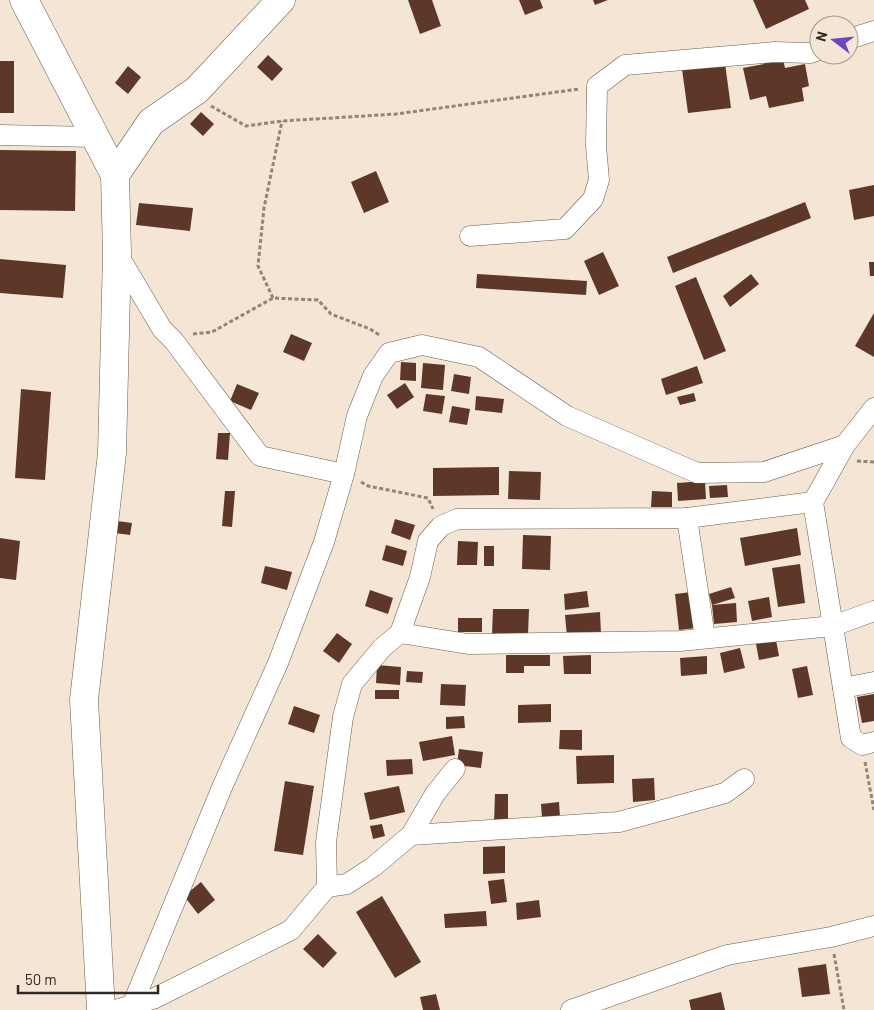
<svg xmlns="http://www.w3.org/2000/svg" width="874" height="1010" font-family="Barlow,sans-serif">
<style>
.building{fill:#5d3828}
.lines{fill:none;stroke-linecap:round;stroke-linejoin:round}
.street-casing{stroke:#6a5d4f;stroke-width:21}
.secondary-casing{stroke:#6a5d4f;stroke-width:29}
.path{stroke:#90857a;stroke-width:3;stroke-dasharray:4 2.5;stroke-linecap:butt}
.street{stroke:#fff;stroke-width:20}
.secondary{stroke:#fff;stroke-width:28}
</style>
<rect width="100%" height="100%" fill="#f4e5d5"/>
<!-- building -->
<g class="building">
<polygon points="408,0 432,0 441,26 420,34"/>
<polygon points="519,0 540,0 543,8 525,15"/>
<polygon points="593,0 608,0 595,5"/>
<polygon points="753,0 805,0 809,9 766,29"/>
<polygon points="268,55 283,69 272,81 257,67"/>
<polygon points="782,55 785,68 805,64 809,86 802,88 804,101 769,108 766,96 750,100 743,68 764,64 763,59"/>
<rect x="0" y="61" width="14" height="52"/>
<polygon points="725,63 731,108 688,113 682,69"/>
<polygon points="128,66 141,77 128,94 115,83"/>
<polygon points="201,112 214,124 203,136 190,124"/>
<polygon points="0,150 76,151 75,211 0,210"/>
<polygon points="376,171 389,202 364,213 351,182"/>
<polygon points="874,185 874,216 854,220 849,190"/>
<polygon points="805,202 811,218 673,273 667,257"/>
<polygon points="139,203 193,208 190,231 136,225"/>
<polygon points="603,252 619,286 599,295 584,261"/>
<polygon points="0,259 66,265 63,298 0,293"/>
<polygon points="869,262 874,262 874,276 870,276"/>
<polygon points="477,274 587,281 586,295 476,288"/>
<polygon points="751,274 759,284 730,307 723,296"/>
<polygon points="696,277 726,351 704,360 675,286"/>
<polygon points="874,313 874,357 855,346"/>
<polygon points="291,334 312,343 304,361 283,352"/>
<polygon points="401,362 416,363 416,381 400,380"/>
<polygon points="423,363 445,365 443,390 421,388"/>
<polygon points="697,366 703,383 666,395 661,379"/>
<polygon points="454,374 471,377 469,394 451,391"/>
<polygon points="405,383 414,397 397,409 387,395"/>
<polygon points="237,384 259,393 251,410 230,401"/>
<polygon points="21,389 51,392 45,480 15,478"/>
<polygon points="694,393 696,401 680,405 677,397"/>
<polygon points="426,394 445,396 442,414 423,411"/>
<polygon points="476,396 504,399 502,413 475,410"/>
<polygon points="452,406 470,409 467,425 449,422"/>
<polygon points="218,433 230,433 228,460 216,459"/>
<polygon points="499,467 499,495 433,496 433,468"/>
<polygon points="509,471 541,472 540,500 508,499"/>
<polygon points="705,481 706,499 678,501 677,483"/>
<polygon points="727,485 728,497 710,498 709,486"/>
<polygon points="225,491 235,491 232,527 222,526"/>
<polygon points="652,491 672,492 672,507 651,507"/>
<polygon points="395,519 415,525 410,540 391,533"/>
<polygon points="117,521 132,523 130,535 115,533"/>
<polygon points="797,528 801,555 745,566 740,538"/>
<polygon points="523,535 551,536 550,570 522,569"/>
<polygon points="0,538 20,541 16,580 0,578"/>
<polygon points="458,541 478,542 477,565 457,565"/>
<polygon points="386,545 407,551 403,566 382,560"/>
<rect x="484" y="546" width="10" height="20"/>
<polygon points="800,564 805,603 778,607 772,568"/>
<polygon points="265,566 292,572 287,590 261,583"/>
<polygon points="731,587 735,598 712,605 709,594"/>
<polygon points="370,590 393,598 388,614 365,606"/>
<polygon points="587,591 589,607 565,610 564,594"/>
<polygon points="692,592 696,628 679,630 675,594"/>
<polygon points="769,597 772,617 752,621 748,601"/>
<polygon points="736,603 737,622 714,624 712,605"/>
<polygon points="493,609 529,609 528,635 492,634"/>
<polygon points="600,612 601,634 567,637 565,615"/>
<rect x="458" y="618" width="24" height="14"/>
<polygon points="337,633 352,644 339,663 323,651"/>
<polygon points="776,640 779,656 759,660 756,644"/>
<polygon points="740,648 745,668 724,673 720,653"/>
<polygon points="506,655 550,655 550,666 524,666 524,673 506,673"/>
<polygon points="591,655 591,674 564,674 563,656"/>
<polygon points="707,656 707,674 681,676 680,658"/>
<polygon points="377,665 401,667 400,685 376,683"/>
<polygon points="807,666 813,695 798,698 792,669"/>
<polygon points="407,671 423,672 422,683 406,682"/>
<polygon points="441,684 466,685 465,706 440,705"/>
<rect x="375" y="690" width="24" height="9"/>
<polygon points="874,694 874,721 862,723 857,697"/>
<polygon points="551,704 551,722 518,723 518,705"/>
<polygon points="294,706 320,715 314,733 288,724"/>
<polygon points="464,716 465,728 446,729 446,717"/>
<polygon points="560,730 582,730 582,750 559,749"/>
<polygon points="452,736 455,755 423,761 419,742"/>
<polygon points="459,749 483,752 481,768 457,765"/>
<polygon points="614,755 614,783 577,784 576,756"/>
<polygon points="412,759 413,774 387,776 386,760"/>
<polygon points="654,778 655,800 633,802 632,779"/>
<polygon points="285,781 314,786 303,855 274,851"/>
<polygon points="399,786 405,812 370,820 364,793"/>
<polygon points="495,794 508,794 508,823 494,823"/>
<polygon points="559,802 560,817 542,818 541,804"/>
<polygon points="382,824 385,836 373,839 370,826"/>
<polygon points="505,846 505,873 483,874 483,847"/>
<polygon points="504,879 507,902 491,904 488,881"/>
<polygon points="201,882 215,900 198,914 184,896"/>
<polygon points="382,896 421,962 395,978 356,912"/>
<polygon points="539,900 541,917 517,920 516,903"/>
<polygon points="486,911 487,926 445,928 444,914"/>
<polygon points="318,934 337,953 323,968 303,949"/>
<polygon points="826,964 830,994 802,997 798,968"/>
<polygon points="721,992 725,1010 691,1010 689,1000"/>
<polygon points="436,994 440,1010 423,1010 420,997"/>
</g>
<g class="lines">
<defs>
<g id="street">
<polyline points="849,39 874,31"/>
<polyline points="0,135 94,137"/>
<polyline points="470,236 565,229 593,199 599,180 596,146 597,86 625,65 775,52 810,53 819,50"/>
<polyline points="117,253 162,329 174,341 260,456 344,474"/>
<polyline points="874,408 845,445 813,502 851,738 862,745 874,742"/>
<polyline points="687,518 705,638"/>
<polyline points="400,633 468,644 680,641 833,626 874,611"/>
<polyline points="843,688 874,682"/>
<polyline points="411,835 619,822 725,793 744,779"/>
<polyline points="327,887 347,884 373,867 411,835 435,794 455,769"/>
<polyline points="133,1003 223,785 278,663 324,542 344,474 357,416 373,376 389,353 422,345 479,357 567,416 697,473 764,472 845,445"/>
<polyline points="115,1010 153,999 291,930 327,887 326,842 343,717 352,684 382,648 400,633 420,577 428,541 441,526 457,519 687,518 813,502"/>
<polyline points="571,1010 727,955 831,937 874,926"/>
</g>
<g id="secondary">
<polyline points="24,0 115,175"/>
<polyline points="101,1010 84,700 112,453 117,253 115,175 151,122 197,90 281,0"/>
</g>
</defs>
<!-- street casing -->
<use href="#street" class="street-casing"/>
<!-- secondary casing -->
<use href="#secondary" class="secondary-casing"/>
<!-- path -->
<g class="path">
<polyline points="211,106 246,126 282,121 396,114 579,89"/>
<polyline points="273,298 258,266 264,208 282,121"/>
<polyline points="193,334 212,332 273,298 318,300 331,314 370,329 381,336"/>
<polyline points="857,461 874,462"/>
<polyline points="361,482 368,486 428,498 433,509"/>
<polyline points="865,762 874,810"/>
<polyline points="834,954 844,1010"/>
</g>
<!-- street -->
<use href="#street" class="street"/>
<!-- secondary -->
<use href="#secondary" class="secondary"/>
</g>
<!-- north arrow -->
<g transform="translate(834 40) rotate(286)"><circle r="24" fill="#f4e5d5" stroke="#a59a8e"/>
<path d="M0-4L9 19L0 12L-9 19Z" fill="#6a48c1"/>
<text y="-8" font-size="14" font-weight="bold" text-anchor="middle" fill="#2f2923">N</text>
</g>
<!-- scale -->
<path d="M18 985v8h140v-8" fill="none" stroke="#2f2923" stroke-width="2.5"/>
<text x="25" y="985" font-size="15" fill="#2f2923" stroke="#f4e5d5" stroke-width="4" paint-order="stroke">50 m</text>
</svg>
